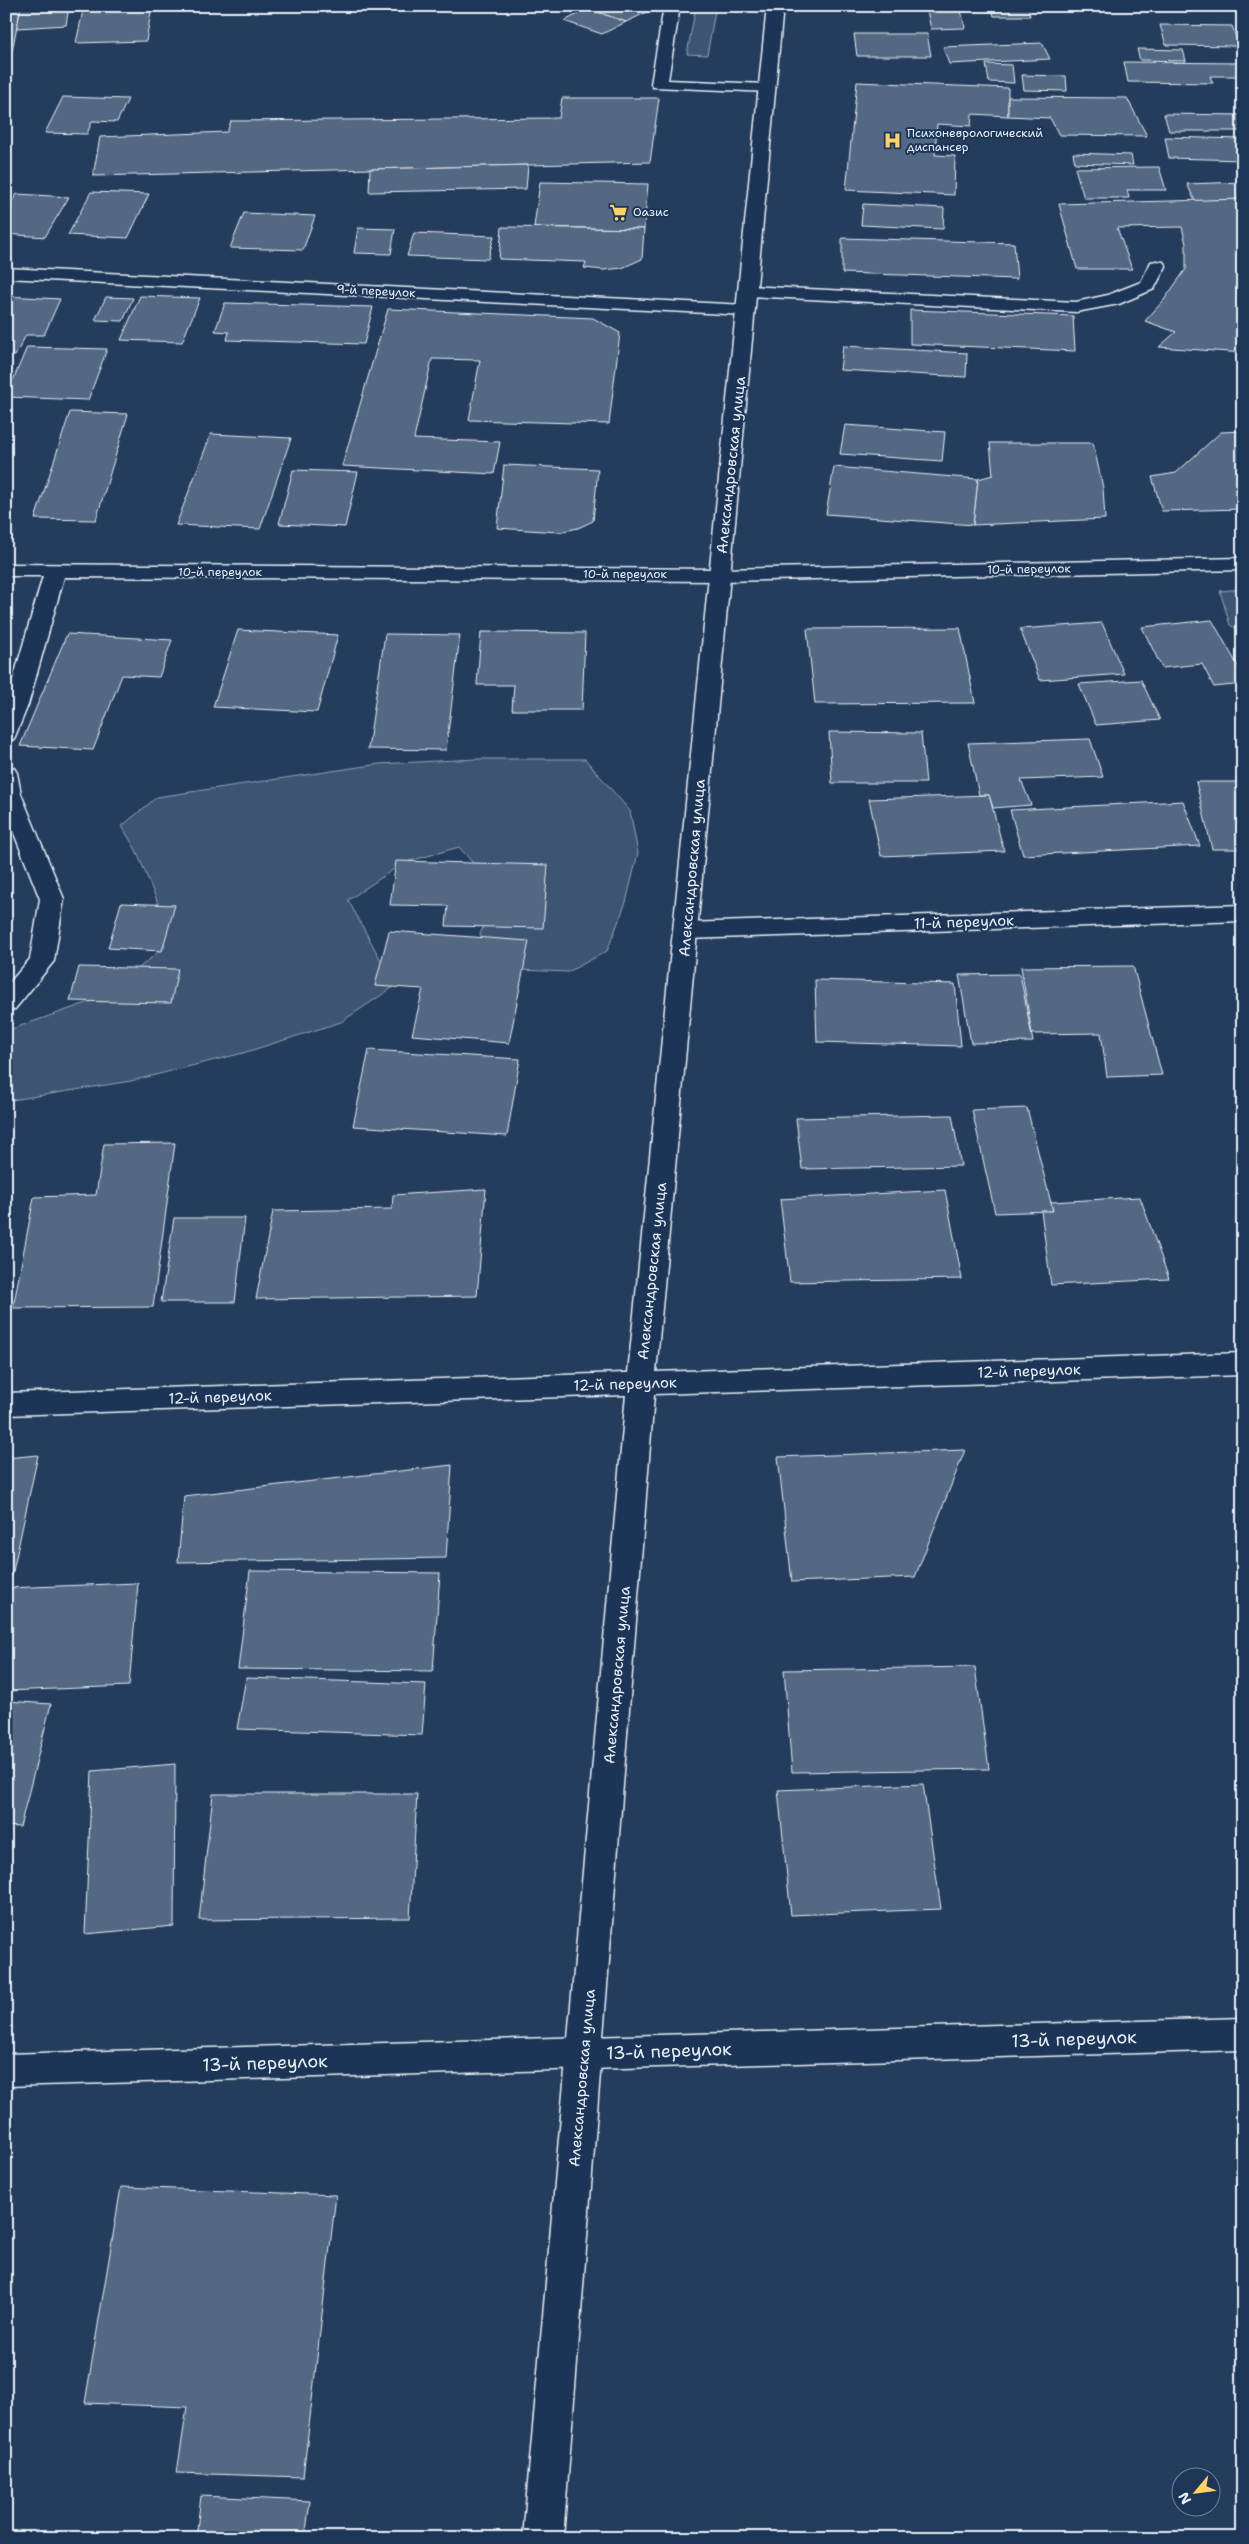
<svg xmlns="http://www.w3.org/2000/svg" width="1249" height="2544" font-family="'Shantell Sans',sans-serif">
<style>
.green{fill:#3e5472;stroke:#93a2b5}
.building{fill:#536782;stroke:#e8f1f8}
.lines{fill:none;stroke-linecap:round;stroke-linejoin:round}
.minor-casing{stroke:#e8f1f8;stroke-width:3}
.major-casing{stroke:#e8f1f8;stroke-width:3}
.minor{fill:#1d3557;fill-rule:evenodd}
.major{fill:#1d3557;fill-rule:evenodd}
.labels{text-anchor:middle;stroke-width:4;stroke-linejoin:round;paint-order:stroke}
.far-poi-label{font-size:12px;fill:#e8f1f8;stroke:#1d3557;text-anchor:start}
.far-street-label{font-size:12px;fill:#e8f1f8;stroke:#1d3557}
.street-label{font-size:15px;fill:#e8f1f8;stroke:#1d3557}
.near-street-label{font-size:18px;fill:#e8f1f8;stroke:#1d3557}
</style>
<rect width="100%" height="100%" fill="#253d5d"/>
<filter id="ink" filterUnits="userSpaceOnUse"><feTurbulence type="fractalNoise" baseFrequency=".02" numOctaves="2"/><feDisplacementMap in="SourceGraphic" scale="10" xChannelSelector="R" yChannelSelector="G"/><feConvolveMatrix kernelMatrix="1 2 1 2 8 2 1 2 1" color-interpolation-filters="sRGB"/></filter>
<g filter="url(#ink)">
<!-- green -->
<g class="green">
<polygon points="696,6 716,6 707,55 687,54"/>
<polygon points="1243,589 1243,632 1230,625 1220,591"/>
<polygon points="476,759 585,759 630,811 638,853 626,902 607,951 568,972 494,969 480,934 499,893 459,847 403,863 348,900 395,986 341,1022 243,1053 131,1081 6,1101 6,1031 101,998 165,947 158,903 136,850 122,826 157,797 379,764"/>
</g>
<!-- building -->
<g class="building">
<polygon points="6,6 21,6 12,51 6,51"/>
<polygon points="21,6 69,6 66,25 17,28"/>
<polygon points="84,6 152,6 146,41 76,43"/>
<polygon points="596,6 660,6 626,22 589,9"/>
<polygon points="926,6 960,6 965,28 931,29"/>
<polygon points="991,6 1028,6 1030,16 994,16"/>
<polygon points="589,9 626,22 602,34 564,21"/>
<polygon points="1160,25 1232,26 1239,46 1166,45"/>
<polygon points="854,34 927,34 931,56 857,56"/>
<polygon points="1042,43 1050,59 949,64 943,47"/>
<polygon points="1137,49 1183,50 1186,61 1140,60"/>
<polygon points="1124,62 1243,63 1243,76 1210,76 1213,83 1128,82"/>
<polygon points="986,64 1012,65 1014,83 989,82"/>
<polygon points="1022,75 1066,76 1067,91 1024,90"/>
<polygon points="857,82 1008,88 1008,116 972,114 971,126 937,124 935,155 955,156 954,195 846,190"/>
<polygon points="63,97 128,99 117,122 92,121 87,134 45,133"/>
<polygon points="1008,97 1127,98 1147,136 1059,135 1050,118 1008,116"/>
<polygon points="562,98 659,98 650,162 93,176 100,137 227,132 231,121 559,118"/>
<polygon points="1164,114 1243,115 1243,131 1169,131"/>
<polygon points="1165,137 1243,139 1243,160 1169,158"/>
<polygon points="1073,153 1131,155 1133,165 1075,163"/>
<polygon points="528,165 526,189 369,192 370,169"/>
<polygon points="1159,167 1166,190 1127,190 1129,198 1084,198 1075,168"/>
<polygon points="540,182 648,184 644,229 534,227"/>
<polygon points="1243,182 1243,199 1195,201 1187,184"/>
<polygon points="91,192 149,194 128,238 68,235"/>
<polygon points="17,194 69,197 45,237 6,234 6,210"/>
<polygon points="1243,199 1243,353 1159,347 1176,332 1145,321 1164,300 1186,269 1186,244 1182,227 1117,228 1132,269 1077,269 1059,204"/>
<polygon points="863,204 944,208 943,229 861,225"/>
<polygon points="244,213 315,216 303,250 230,248"/>
<polygon points="502,227 644,229 642,259 622,268 604,270 584,268 586,262 499,259"/>
<polygon points="358,228 395,229 391,254 354,253"/>
<polygon points="414,233 494,236 488,259 407,256"/>
<polygon points="842,238 1014,243 1017,279 842,273"/>
<polygon points="6,296 60,299 44,335 26,335 15,356 6,356"/>
<polygon points="140,296 200,298 182,342 121,340"/>
<polygon points="106,297 133,298 123,321 95,320"/>
<polygon points="225,303 373,307 364,344 227,340 229,332 215,331"/>
<polygon points="388,309 593,318 620,333 609,424 469,420 480,360 432,359 414,439 500,442 494,474 342,466"/>
<polygon points="910,310 1073,316 1075,351 910,344"/>
<polygon points="843,346 967,353 966,377 840,370"/>
<polygon points="27,347 107,349 88,400 6,397"/>
<polygon points="70,412 128,414 96,520 35,519"/>
<polygon points="845,425 945,432 942,461 840,454"/>
<polygon points="1243,431 1243,509 1162,511 1152,477 1176,473 1221,432"/>
<polygon points="211,434 291,438 260,529 176,525"/>
<polygon points="990,443 1093,443 1103,488 1105,519 973,525 978,479 993,475"/>
<polygon points="504,465 598,469 593,521 578,528 559,532 497,528"/>
<polygon points="834,467 978,479 973,525 826,514"/>
<polygon points="293,470 358,472 345,527 279,524"/>
<polygon points="1212,620 1243,675 1243,684 1214,687 1202,664 1162,668 1142,627"/>
<polygon points="1102,623 1124,674 1040,680 1020,629"/>
<polygon points="960,628 975,703 815,704 807,629"/>
<polygon points="238,630 338,635 317,712 213,707"/>
<polygon points="481,632 585,633 582,710 512,710 514,685 477,685"/>
<polygon points="67,634 172,640 159,677 122,675 93,750 20,746"/>
<polygon points="385,634 460,635 446,750 368,749"/>
<polygon points="1141,680 1160,720 1096,725 1079,684"/>
<polygon points="829,732 921,733 926,783 832,783"/>
<polygon points="1090,739 1103,777 1021,780 1031,805 993,808 989,795 979,795 968,743"/>
<polygon points="1196,782 1243,782 1243,849 1212,849"/>
<polygon points="989,795 1004,851 881,856 869,799"/>
<polygon points="1183,801 1200,846 1023,855 1010,810"/>
<polygon points="396,861 548,865 543,928 446,926 448,906 390,905"/>
<polygon points="121,903 175,905 162,951 108,948"/>
<polygon points="389,931 529,941 509,1043 412,1035 423,989 375,986"/>
<polygon points="1133,966 1162,1075 1107,1077 1101,1033 1032,1034 1021,967"/>
<polygon points="79,967 178,969 171,1003 70,1001"/>
<polygon points="1020,974 1033,1042 971,1043 959,975"/>
<polygon points="815,980 955,984 961,1046 817,1042"/>
<polygon points="369,1050 520,1059 507,1136 353,1126"/>
<polygon points="1027,1108 1053,1211 995,1213 972,1110"/>
<polygon points="952,1115 961,1166 802,1169 796,1118"/>
<polygon points="175,1143 153,1307 13,1308 34,1197 96,1195 104,1144"/>
<polygon points="486,1189 477,1296 256,1299 273,1211 392,1209 393,1195"/>
<polygon points="945,1190 962,1279 790,1282 780,1199"/>
<polygon points="1140,1197 1169,1279 1051,1285 1041,1211 1053,1211 1051,1202"/>
<polygon points="174,1218 245,1218 235,1302 161,1302"/>
<polygon points="965,1450 915,1577 792,1582 778,1457"/>
<polygon points="38,1455 12,1576 6,1575 6,1458"/>
<polygon points="452,1465 446,1558 178,1562 184,1496"/>
<polygon points="250,1571 440,1573 433,1671 238,1669"/>
<polygon points="138,1583 129,1686 6,1691 6,1588"/>
<polygon points="975,1667 989,1769 792,1772 784,1670"/>
<polygon points="246,1678 426,1684 422,1735 237,1729"/>
<polygon points="6,1701 51,1704 20,1827 6,1826"/>
<polygon points="175,1764 174,1926 85,1934 92,1771"/>
<polygon points="923,1784 941,1909 791,1915 778,1790"/>
<polygon points="213,1794 417,1794 410,1918 199,1920"/>
<polygon points="121,2187 336,2195 303,2477 177,2473 187,2407 85,2403"/>
<polygon points="6,2239 11,2239 6,2275"/>
<polygon points="201,2496 310,2501 305,2538 196,2538"/>
</g>
<g class="lines">
<defs>
<g id="minor">
<polygon points="664,6 680,6 668,80 766,84 774,89 772,92 653,87 651,84"/>
<polygon points="1157,261 1163,262 1166,266 1154,289 1119,304 1076,312 747,296 741,295 738,291 741,287 747,286 1076,302 1108,295 1141,282 1151,262"/>
<polygon points="6,268 746,305 752,306 755,310 752,314 746,315 6,278"/>
<polygon points="1243,558 1243,570 720,581 64,577 28,705 14,739 6,741 6,704 43,576 6,576 6,564 720,569"/>
<polygon points="6,766 14,768 17,773 21,794 64,899 54,961 15,1009 6,1011 6,987 30,959 40,899 6,813"/>
<polygon points="1243,905 1243,921 686,939 677,937 674,931 677,925 686,923"/>
<polygon points="1243,1353 1243,1375 6,1415 6,1393"/>
<polygon points="1243,2018 1243,2050 6,2086 6,2054"/>
</g>
<polygon id="major" points="767,6 783,6 655,1383 563,2538 523,2538 627,1383"/>
</defs>
<!-- minor casing -->
<use href="#minor" class="minor-casing"/>
<!-- major casing -->
<use href="#major" class="major-casing"/>
<!-- minor -->
<use href="#minor" class="minor"/>
<!-- major -->
<use href="#major" class="major"/>
</g>
</g>
<!-- icons -->
<defs>
<symbol id="hospital-bare" viewBox="-9 -9 18 18"><path d="M-5-5h3v3.5h4V-5h3V5h-3V1.5h-4V5h-3Z" fill="#ffd166" stroke="#1d3557" stroke-width="2.5" paint-order="stroke"/></symbol>
<symbol id="supermarket-bare" viewBox="-9 -9 18 18"><path d="M-6-5.5h2.5l.6 2H6L4.5 2H-2.5L-4.4-4H-6ZM-1.5 3.2a1.3 1.3 0 1 0 .1 0ZM3 3.2a1.3 1.3 0 1 0 .1 0Z" fill="#ffd166" stroke="#1d3557" stroke-width="2.5" paint-order="stroke"/></symbol>
</defs>
<g fill-rule="evenodd">
<use href="#hospital-bare" x="880" y="128" width="25" height="25"/>
<use href="#supermarket-bare" x="606" y="200" width="25" height="25"/>
</g>
<g class="labels">
<!-- far-poi labels -->
<g class="far-poi-label">
<text x="907" y="137">Психоневрологический<tspan x="907" dy="14">диспансер</tspan></text>
<text x="633" y="216">Оазис</text>
</g>
<!-- far-street labels -->
<g class="far-street-label">
<text transform="translate(376 291) rotate(3)" y="4">9-й переулок</text>
<text transform="translate(1029 569) rotate(-1)" y="4">10-й переулок</text>
<text x="220" y="576">10-й переулок</text>
<text x="625" y="578">10-й переулок</text>
</g>
<!-- street labels -->
<g class="street-label">
<text transform="translate(731 465) rotate(-84)" y="5">Александровская улица</text>
<text transform="translate(692 868) rotate(-85)" y="5">Александровская улица</text>
<text transform="translate(964 922) rotate(-2)" y="5">11-й переулок</text>
<text transform="translate(652 1271) rotate(-84)" y="5">Александровская улица</text>
<text transform="translate(1029 1371) rotate(-2)" y="5">12-й переулок</text>
<text transform="translate(625 1384) rotate(-2)" y="5">12-й переулок</text>
<text transform="translate(220 1397) rotate(-2)" y="5">12-й переулок</text>
<text transform="translate(617 1675) rotate(-85)" y="5">Александровская улица</text>
<text transform="translate(582 2078) rotate(-85)" y="5">Александровская улица</text>
</g>
<!-- near-street labels -->
<g class="near-street-label">
<text transform="translate(1074 2039) rotate(-2)" y="6">13-й переулок</text>
<text transform="translate(669 2051) rotate(-2)" y="6">13-й переулок</text>
<text transform="translate(265 2063) rotate(-2)" y="6">13-й переулок</text>
</g>
</g>
<!-- margin -->
<rect width="1249" height="2544" fill="none" stroke="#1d3557" stroke-width="25"/>
<rect x="12" y="12" width="1224" height="2519" fill="none" stroke="#e8f1f8" stroke-width="2" filter="url(#ink)"/>
<!-- north arrow -->
<g transform="translate(1196 2492) rotate(241)"><circle r="24" fill="#1d3557" stroke="#6e8097"/>
<path d="M0-4L9 19L0 12L-9 19Z" fill="#ffd166"/>
<text y="-8" font-size="14" font-weight="bold" text-anchor="middle" fill="#e8f1f8">N</text>
</g>
</svg>
